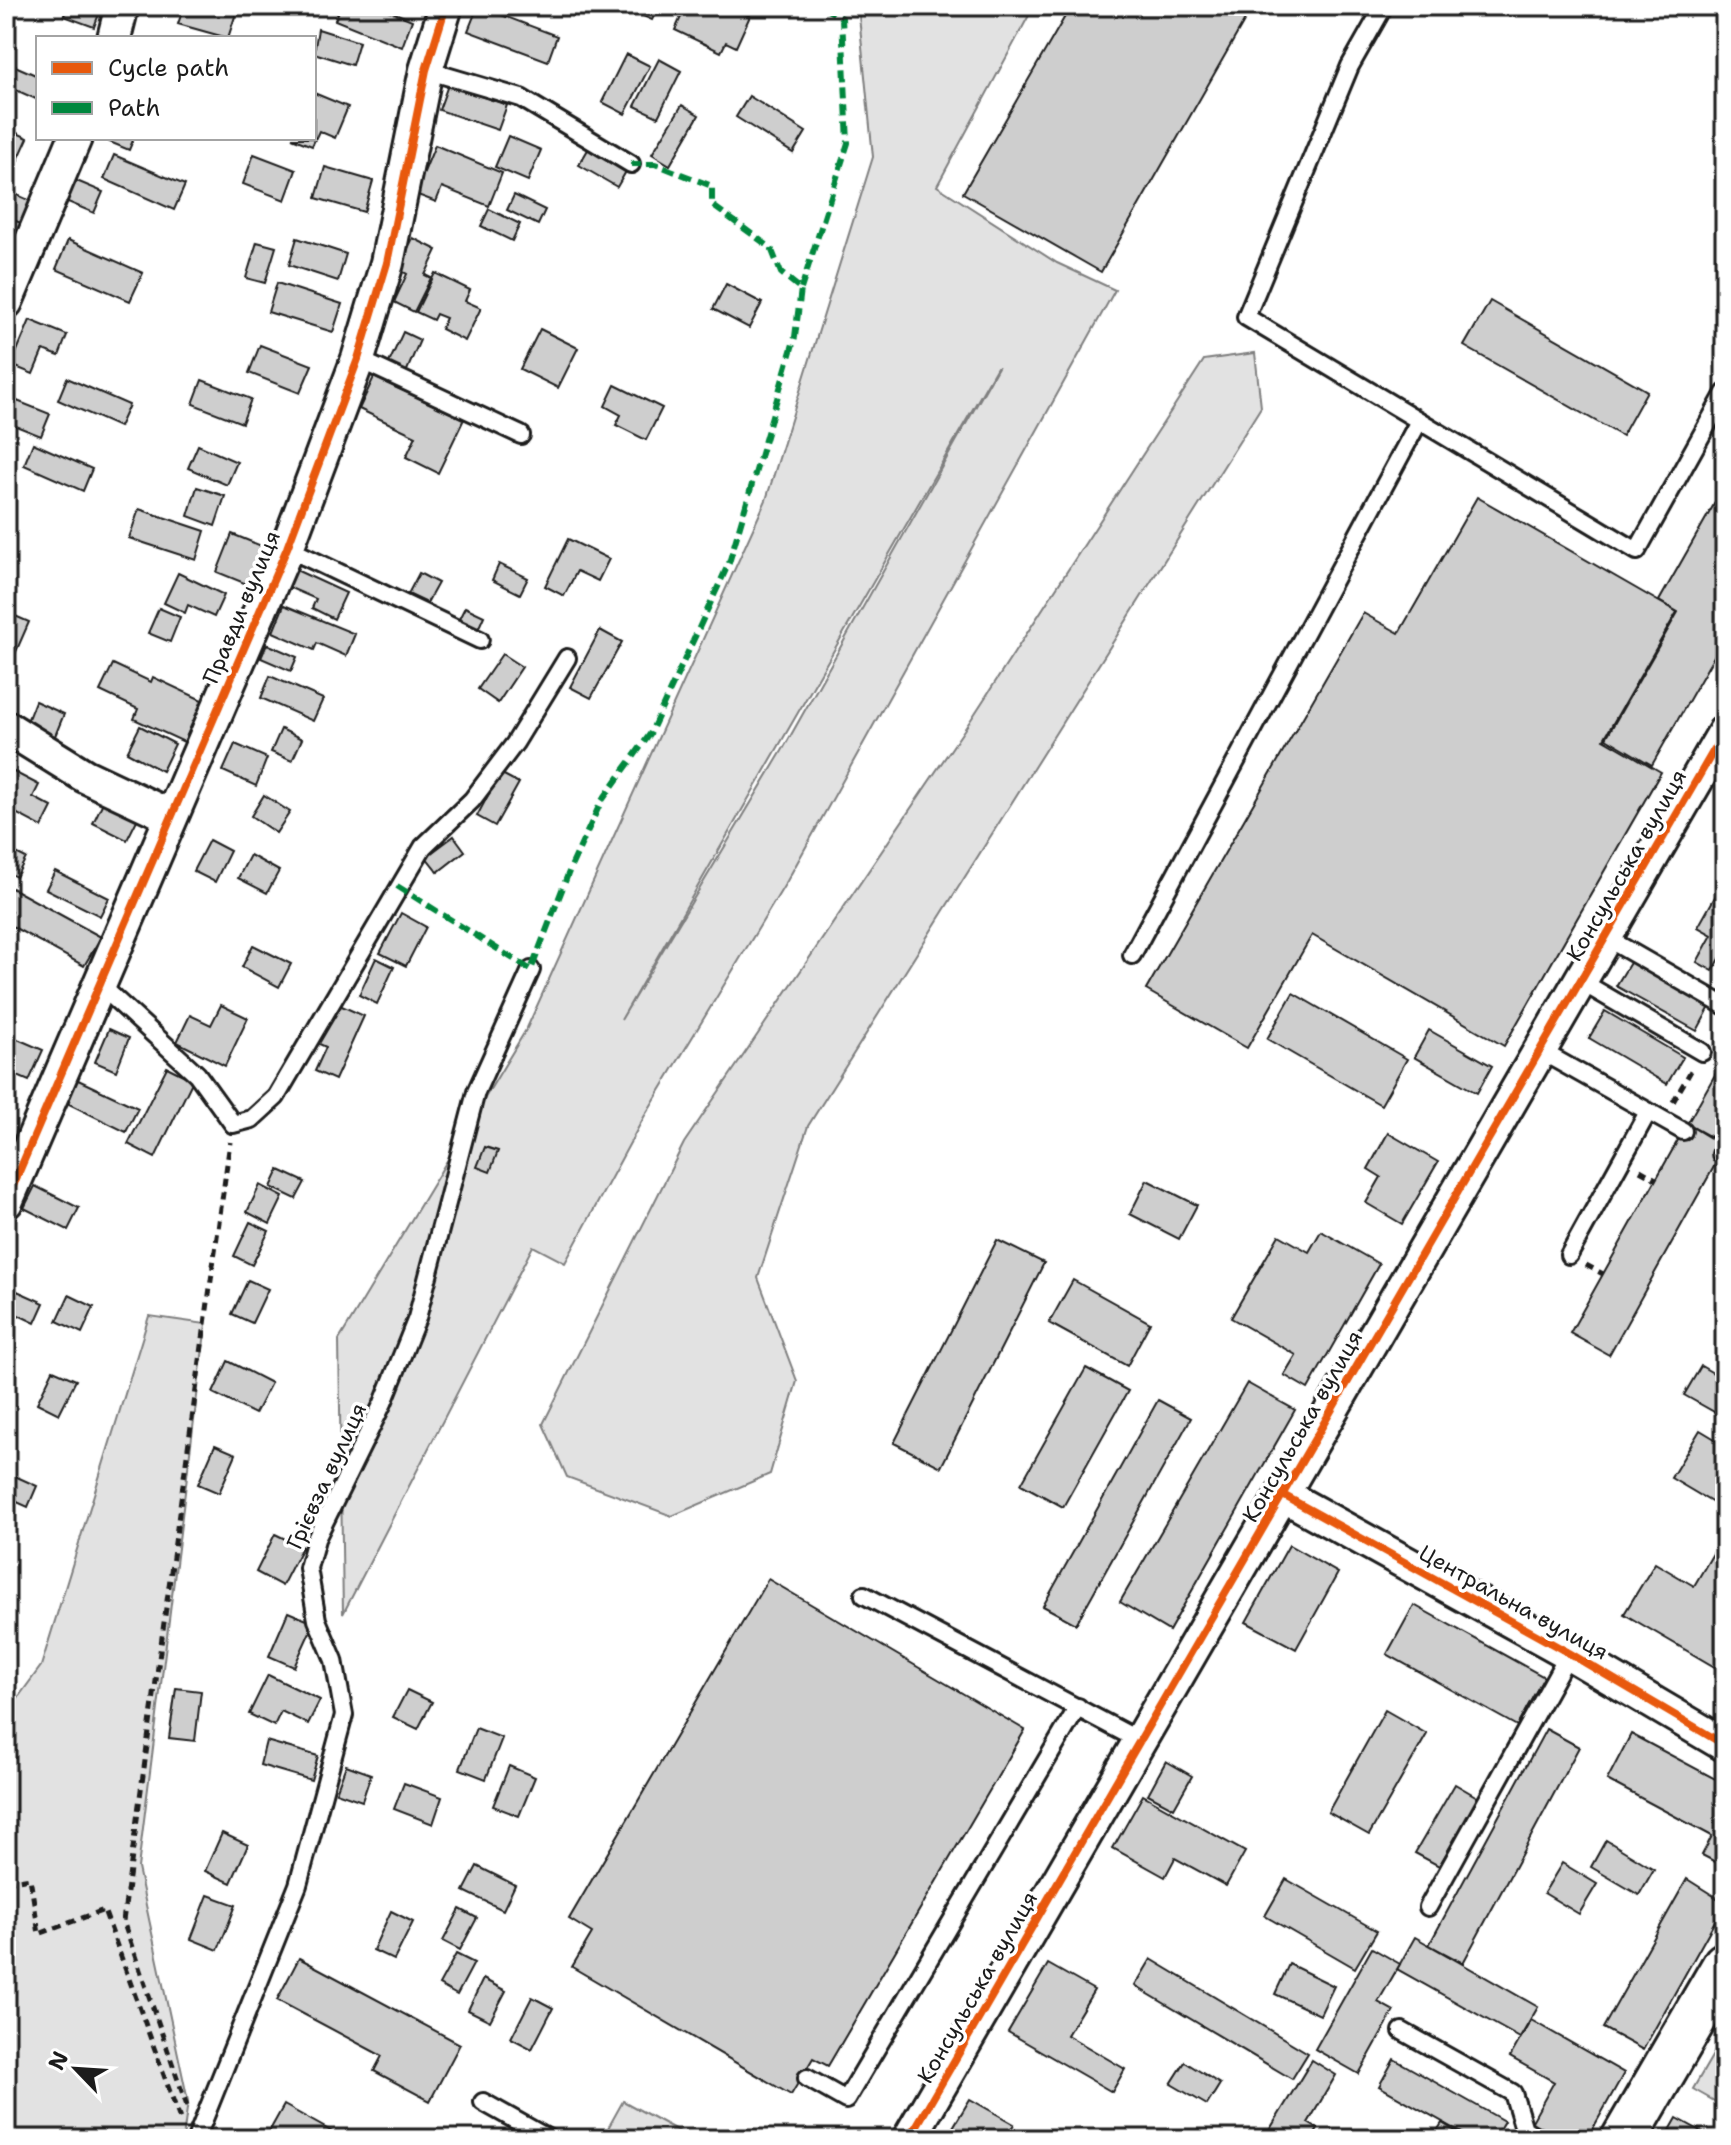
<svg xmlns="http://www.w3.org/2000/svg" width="1731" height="2145" font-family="'Shantell Sans',sans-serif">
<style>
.green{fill:#e2e2e2;stroke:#7f7f7f;stroke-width:2;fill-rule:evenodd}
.building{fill:#cecece;stroke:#1c1c1c;stroke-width:2}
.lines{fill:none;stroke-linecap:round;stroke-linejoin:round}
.lane-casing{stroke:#1c1c1c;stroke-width:22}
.street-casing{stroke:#1c1c1c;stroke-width:38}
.secondary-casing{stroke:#1c1c1c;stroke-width:50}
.path{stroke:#1c1c1c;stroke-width:5;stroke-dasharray:8 6;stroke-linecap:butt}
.lane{stroke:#fff;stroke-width:16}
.street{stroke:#fff;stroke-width:32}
.secondary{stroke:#fff;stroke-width:44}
.quiet{stroke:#00873e;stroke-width:6;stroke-dasharray:12 6;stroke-linecap:butt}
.cycleway-casing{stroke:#fff;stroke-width:13}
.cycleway{stroke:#e8590c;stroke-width:8}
.labels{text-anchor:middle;stroke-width:7;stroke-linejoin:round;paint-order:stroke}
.street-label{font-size:22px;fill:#1c1c1c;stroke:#fff}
</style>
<rect width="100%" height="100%" fill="#fff"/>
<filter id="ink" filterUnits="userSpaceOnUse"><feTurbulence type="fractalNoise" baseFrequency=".0125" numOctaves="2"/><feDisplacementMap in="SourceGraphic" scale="16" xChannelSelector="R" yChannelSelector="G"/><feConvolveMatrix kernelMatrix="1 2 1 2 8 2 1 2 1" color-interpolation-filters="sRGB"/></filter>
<g filter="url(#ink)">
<!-- green -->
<g class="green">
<path d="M858 6H1034L937 186 1057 263 1115 290 787 881 644 1117 565 1263 533 1246 343 1614 339 1340 527 1028 766 500 873 157ZM998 367 782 751 621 1020 997 367Z"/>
<polygon points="1255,353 1261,407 808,1126 758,1278 797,1381 770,1474 672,1516 567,1477 543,1424 684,1143 970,721 1204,360"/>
<polygon points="149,1316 206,1324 138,1868 188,2101 183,2139 6,2139 6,1714 41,1666"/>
<polygon points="1725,2034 1725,2107 1693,2089"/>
<polygon points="623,2101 693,2139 602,2139"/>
</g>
<!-- building -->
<g class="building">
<polygon points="67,6 102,6 94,27 64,16"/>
<polygon points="184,6 238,7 228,38 178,24"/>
<polygon points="341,6 378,6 412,20 402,47 335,20"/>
<polygon points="478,6 557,36 548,61 468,31"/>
<polygon points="637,6 659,6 652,20 634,12"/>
<polygon points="686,6 738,6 742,8 740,12 750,16 736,47 726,42 721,52 675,30"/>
<polygon points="1071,6 1253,6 1101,272 963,193"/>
<polygon points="318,29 359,42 352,65 314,53"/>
<polygon points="626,54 650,66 625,114 602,102"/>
<polygon points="659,59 681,71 658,117 635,106"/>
<polygon points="15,66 38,76 38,100 7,86"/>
<polygon points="448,85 507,105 498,130 439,110"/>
<polygon points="314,93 348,107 335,138 319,131 312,146 292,138 314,138"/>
<polygon points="749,96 806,132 793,153 736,117"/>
<polygon points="682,105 699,115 670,165 652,154"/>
<polygon points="6,128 28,138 18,160 6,154"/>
<polygon points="508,136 541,150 528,181 495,167"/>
<polygon points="100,138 134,138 129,150"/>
<polygon points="435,145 502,173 489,206 442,187 436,202 415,194"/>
<polygon points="590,146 628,168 617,187 579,165"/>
<polygon points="254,154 296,170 285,200 243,184"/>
<polygon points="114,155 185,185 174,210 104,179"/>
<polygon points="325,167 373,181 364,212 316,198"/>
<polygon points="72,179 103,192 94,213 63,200"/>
<polygon points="6,190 33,202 23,224 6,217"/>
<polygon points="514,195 545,210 538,225 507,210"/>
<polygon points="489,209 520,224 512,241 481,226"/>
<polygon points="297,238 346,254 338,281 289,265"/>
<polygon points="413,238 437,250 425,275 431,278 414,312 394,302 407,274 398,269"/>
<polygon points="68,240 143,273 130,301 56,269"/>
<polygon points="257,242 276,247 265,283 246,278"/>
<polygon points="435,273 470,290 465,301 481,308 465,341 441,329 446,318 436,314 433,320 416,312"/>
<polygon points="277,283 342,304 333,332 268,312"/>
<polygon points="726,284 762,303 749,328 713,309"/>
<polygon points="1490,301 1647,391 1622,436 1464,346"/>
<polygon points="30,320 67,335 59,356 43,350 33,374 11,365"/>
<polygon points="540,329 578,348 558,388 520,369"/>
<polygon points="403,332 420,340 406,373 388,365"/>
<polygon points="260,345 312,365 300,393 249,373"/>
<polygon points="374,377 464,419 438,473 406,457 416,436 359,409"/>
<polygon points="67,378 129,405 119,427 58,400"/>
<polygon points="202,380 251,399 242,423 193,404"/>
<polygon points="615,385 662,408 646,440 616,425 621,415 605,406"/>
<polygon points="7,397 50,414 41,436 6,422"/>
<polygon points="33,443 92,469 83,491 24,465"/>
<polygon points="198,445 237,462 227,485 188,468"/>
<polygon points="1725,485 1725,637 1652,765 1606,738 1678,612 1659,601"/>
<polygon points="197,487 225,496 215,526 188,516"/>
<polygon points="1477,497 1677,612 1604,739 1661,772 1504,1046 1312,935 1247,1048 1146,990 1363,613 1399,633"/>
<polygon points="139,509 205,531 196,560 129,538"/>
<polygon points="232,534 264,547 249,585 217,572"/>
<polygon points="568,539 609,559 598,581 577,571 564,596 545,586"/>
<polygon points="499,564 528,578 520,594 492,580"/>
<polygon points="296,570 346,593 334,619 312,608 316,599 288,587"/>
<polygon points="178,573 224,595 214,617 188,605 185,613 164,603"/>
<polygon points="419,573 438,583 427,603 408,594"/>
<polygon points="284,605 355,634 346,656 317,643 314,650 273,632"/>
<polygon points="465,607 484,616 476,634 456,625"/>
<polygon points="159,608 180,617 170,642 148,633"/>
<polygon points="6,612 29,622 15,654 6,650"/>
<polygon points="600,630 622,642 591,698 570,687"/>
<polygon points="267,644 297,657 291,671 261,658"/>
<polygon points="502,654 522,667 498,703 478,689"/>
<polygon points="113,664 151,682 153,677 204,701 184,742 134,719 138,709 100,691"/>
<polygon points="270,676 323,699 313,721 261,698"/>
<polygon points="35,701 64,714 53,741 24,729"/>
<polygon points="140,726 175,744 162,771 127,752"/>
<polygon points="281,729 302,739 292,761 271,752"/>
<polygon points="235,744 267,758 256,786 223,771"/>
<polygon points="12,771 39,785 33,797 52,807 42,827 6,808 6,782"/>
<polygon points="500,773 519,783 495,826 477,816"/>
<polygon points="264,795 290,812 276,833 251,816"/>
<polygon points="104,800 138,818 127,840 93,823"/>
<polygon points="454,836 465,851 438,872 426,857"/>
<polygon points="209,840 230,851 215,882 193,871"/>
<polygon points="6,848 26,858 16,877 6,871"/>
<polygon points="250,855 279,871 267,893 238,878"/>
<polygon points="55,871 109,898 100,916 46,889"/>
<polygon points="1725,879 1725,950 1713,971 1697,962 1712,935 1698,927"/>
<polygon points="6,885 101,937 84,966 6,923 11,912 6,909"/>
<polygon points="401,913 426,927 406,966 380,953"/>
<polygon points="253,945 291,964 279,987 242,967"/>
<polygon points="376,958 394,967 377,1004 359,995"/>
<polygon points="1631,961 1711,1005 1697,1031 1616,986"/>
<polygon points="1293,993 1407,1059 1381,1105 1267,1039"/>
<polygon points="335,1003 364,1016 335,1080 315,1071 326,1047 317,1043"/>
<polygon points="221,1005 248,1018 225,1066 177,1042 190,1015 211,1025"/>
<polygon points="1605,1011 1683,1057 1667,1084 1589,1038"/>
<polygon points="109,1029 129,1038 116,1071 95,1062"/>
<polygon points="1429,1030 1492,1066 1477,1093 1414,1057"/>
<polygon points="6,1034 43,1050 29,1081 6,1071"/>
<polygon points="1725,1057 1725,1145 1687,1124"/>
<polygon points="167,1067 193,1080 155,1158 128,1144"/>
<polygon points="76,1079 138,1108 126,1132 65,1102"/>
<polygon points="1687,1124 1725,1147 1609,1355 1570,1333"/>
<polygon points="1388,1133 1438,1162 1402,1224 1366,1203 1381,1177 1368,1169"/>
<polygon points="485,1147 498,1151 490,1172 477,1167"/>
<polygon points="279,1170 305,1182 296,1199 271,1187"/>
<polygon points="1147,1180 1197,1205 1179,1239 1130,1214"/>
<polygon points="260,1185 283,1197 270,1224 247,1212"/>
<polygon points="35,1186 79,1208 68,1230 24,1208"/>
<polygon points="250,1222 269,1231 252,1265 234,1256"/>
<polygon points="1321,1231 1379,1264 1308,1389 1284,1375 1296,1355 1231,1318 1279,1235 1309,1252"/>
<polygon points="997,1240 1044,1263 941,1467 894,1443"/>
<polygon points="248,1280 268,1289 252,1323 232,1314"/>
<polygon points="1073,1280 1150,1323 1127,1366 1049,1323"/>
<polygon points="6,1286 44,1303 35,1323 6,1309"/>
<polygon points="69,1295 94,1307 82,1333 57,1321"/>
<polygon points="228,1361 271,1383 255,1414 213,1393"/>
<polygon points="1701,1366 1725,1380 1725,1418 1684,1395"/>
<polygon points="1086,1368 1128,1391 1063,1507 1021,1484"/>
<polygon points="53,1370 76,1380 59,1414 37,1403"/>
<polygon points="1247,1383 1295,1410 1169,1631 1120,1602"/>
<polygon points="1158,1400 1191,1418 1076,1624 1043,1606"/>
<polygon points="1700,1430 1725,1445 1725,1510 1671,1478"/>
<polygon points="215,1445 236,1454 219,1493 198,1484"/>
<polygon points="6,1472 37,1486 28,1507 6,1497"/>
<polygon points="1725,1533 1725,1589 1717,1601 1725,1606 1725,1673 1624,1614 1655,1563 1694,1586"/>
<polygon points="275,1534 302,1547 282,1586 256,1572"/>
<polygon points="1289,1545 1338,1573 1296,1649 1246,1622"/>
<polygon points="768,1579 1025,1730 828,2066 813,2058 791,2095 572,1967 592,1933 569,1919"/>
<polygon points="1414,1605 1544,1677 1517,1726 1387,1654"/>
<polygon points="288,1612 314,1623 294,1667 269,1656"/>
<polygon points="268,1675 320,1700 308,1724 281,1711 274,1726 249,1714"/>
<polygon points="176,1688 201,1691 195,1741 169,1738"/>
<polygon points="407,1690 432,1702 418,1729 393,1717"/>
<polygon points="1385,1710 1427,1734 1369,1835 1328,1812"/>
<polygon points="476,1728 502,1738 486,1779 460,1769"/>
<polygon points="1546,1729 1579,1747 1463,1963 1429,1945"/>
<polygon points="1631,1734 1725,1784 1725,1867 1702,1855 1712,1836 1607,1780"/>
<polygon points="266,1741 318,1756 311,1780 260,1765"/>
<polygon points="1166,1761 1192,1776 1174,1808 1148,1794"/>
<polygon points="346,1765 371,1774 362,1801 336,1792"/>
<polygon points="509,1766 535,1777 519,1816 493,1806"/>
<polygon points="404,1783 442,1797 433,1824 394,1809"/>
<polygon points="1455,1784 1479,1798 1439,1866 1415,1853"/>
<polygon points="1143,1795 1245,1852 1226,1886 1175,1858 1165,1877 1113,1848"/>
<polygon points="222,1833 248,1845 231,1883 205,1871"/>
<polygon points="1606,1840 1654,1869 1639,1895 1591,1867"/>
<polygon points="1562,1863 1597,1884 1579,1914 1544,1893"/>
<polygon points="477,1866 515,1885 503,1910 464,1891"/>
<polygon points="1286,1879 1377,1931 1355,1968 1265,1916"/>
<polygon points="1687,1879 1725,1903 1643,2050 1603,2028"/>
<polygon points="208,1895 236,1905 218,1950 191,1939"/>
<polygon points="460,1909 477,1918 460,1950 443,1941"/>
<polygon points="391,1911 413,1922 394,1960 373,1950"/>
<polygon points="1415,1937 1538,2007 1520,2038 1397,1969"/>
<polygon points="1372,1948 1400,1964 1378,2002 1394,2011 1359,2074 1315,2049"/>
<polygon points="456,1954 474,1963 457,1995 439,1985"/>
<polygon points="299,1958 460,2044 430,2101 374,2071 382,2056 277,2000"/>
<polygon points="1151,1959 1308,2053 1292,2079 1135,1986"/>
<polygon points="1048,1964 1094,1990 1067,2035 1125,2069 1112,2092 1008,2032"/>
<polygon points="1289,1964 1334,1986 1320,2015 1275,1994"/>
<polygon points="483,1979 506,1991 490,2021 468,2010"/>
<polygon points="532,1997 553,2008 532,2049 511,2038"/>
<polygon points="1531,2020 1624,2073 1587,2139 1559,2139 1531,2123 1554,2082 1510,2057"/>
<polygon points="1394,2059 1504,2121 1493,2139 1473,2139 1379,2086"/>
<polygon points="1312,2060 1336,2075 1308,2123 1318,2129 1312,2139 1264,2139"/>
<polygon points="1185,2062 1220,2084 1207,2105 1171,2084"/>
<polygon points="970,2099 1014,2124 1005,2139 970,2139 952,2129"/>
<polygon points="284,2105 345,2139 265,2139"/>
<polygon points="1677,2118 1704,2133 1701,2139 1665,2139"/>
<polygon points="1442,2123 1468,2139 1432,2139"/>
</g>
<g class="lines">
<defs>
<g id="lane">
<polyline points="1384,6 1350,66 1246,317 1637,551 1725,393"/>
<polyline points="426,70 521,98 631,164"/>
<polyline points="358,359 521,435"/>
<polyline points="287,548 480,640"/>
<polyline points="1605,937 1725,1006"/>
<polyline points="1132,955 1419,421"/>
<polyline points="1580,981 1702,1052"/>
<polyline points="100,985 197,1074 233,1124 252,1119 276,1097 423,847 472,800 515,743 567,658"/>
<polyline points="1539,1050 1683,1131"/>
<polyline points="1721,1154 1725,1156"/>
<polyline points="1569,1255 1648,1112"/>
<polyline points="864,1595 1140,1741"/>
<polyline points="1428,1907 1569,1653"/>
<polyline points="1402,2031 1513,2093 1524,2129 1541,2139"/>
<polyline points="807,2078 846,2100 1078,1707"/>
<polyline points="483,2102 549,2139"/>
<polyline points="196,2139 298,1885 344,1715 334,1660 317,1620 308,1568 316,1539 383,1403 417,1318 476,1092 531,970"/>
</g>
<g id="street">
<polyline points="114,38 122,6"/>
<polyline points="6,302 75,138"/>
<polyline points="6,727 85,776 170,816"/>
<polyline points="6,1202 287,548 358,359 387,263 426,70 446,6"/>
<polyline points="1283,1495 1569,1653 1725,1745"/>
<polyline points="909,2139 1725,731"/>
</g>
<polyline id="secondary" points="1624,2139 1725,1965"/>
</defs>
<!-- lane casing -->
<use href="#lane" class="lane-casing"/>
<!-- street casing -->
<use href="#street" class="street-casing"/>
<!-- secondary casing -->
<use href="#secondary" class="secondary-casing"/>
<!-- path -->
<g class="path">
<polyline points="1673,1102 1692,1069"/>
<polyline points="1640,1170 1656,1179"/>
<polyline points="1586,1265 1603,1274"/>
<polyline points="6,1882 30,1878 39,1934 104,1910 181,2122"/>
<polyline points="187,2106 123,1921 230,1142"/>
</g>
<!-- lane -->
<use href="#lane" class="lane"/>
<!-- street -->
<use href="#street" class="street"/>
<!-- secondary -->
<use href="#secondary" class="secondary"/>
<!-- quiet -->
<g class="quiet">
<polyline points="801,289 848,143 842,18 820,6"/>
<polyline points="397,886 531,970 570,869 601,802 650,734 729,563 795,337 801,289 781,273 771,248 712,205 712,186 655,164 631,164"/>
</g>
<defs>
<g id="cycleway">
<polyline points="6,1202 287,548 358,359 387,263 426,70 446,6"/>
<polyline points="1283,1495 1569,1653 1725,1745"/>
<polyline points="909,2139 1725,731"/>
</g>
</defs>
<!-- cycleway casing -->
<use href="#cycleway" class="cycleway-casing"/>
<!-- cycleway -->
<use href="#cycleway" class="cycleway"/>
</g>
</g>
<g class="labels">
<!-- street labels -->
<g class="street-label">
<text transform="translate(241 607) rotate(-67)" y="8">Правди вулиця</text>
<text transform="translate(1626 865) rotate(-60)" y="8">Консульська вулиця</text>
<text transform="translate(1302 1426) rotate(-60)" y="8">Консульська вулиця</text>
<text transform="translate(326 1476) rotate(-65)" y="8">Грієвза вулиця</text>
<text transform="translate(1514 1602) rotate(29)" y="8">Центральна вулиця</text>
<text transform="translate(977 1987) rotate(-60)" y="8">Консульська вулиця</text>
</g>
</g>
<!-- margin -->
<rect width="1731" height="2145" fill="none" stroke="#fff" stroke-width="32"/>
<rect x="16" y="16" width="1699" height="2113" fill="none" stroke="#1c1c1c" stroke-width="3" filter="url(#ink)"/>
<!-- legend -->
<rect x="36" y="36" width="280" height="104" fill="#ffffff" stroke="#a4a4a4" stroke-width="2"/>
<rect x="52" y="62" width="40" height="12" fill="#e8590c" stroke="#a4a4a4" stroke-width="2"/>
<text x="108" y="76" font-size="24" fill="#1c1c1c">Cycle path</text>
<rect x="52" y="102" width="40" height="12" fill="#00873e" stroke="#a4a4a4" stroke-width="2"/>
<text x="108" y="116" font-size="24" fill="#1c1c1c">Path</text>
<!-- north arrow -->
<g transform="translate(76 2069) rotate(295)" stroke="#ffffff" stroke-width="6" paint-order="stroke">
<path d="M0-6L14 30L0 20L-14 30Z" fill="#1c1c1c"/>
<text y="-12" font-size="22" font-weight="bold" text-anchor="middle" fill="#1c1c1c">N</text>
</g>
</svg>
